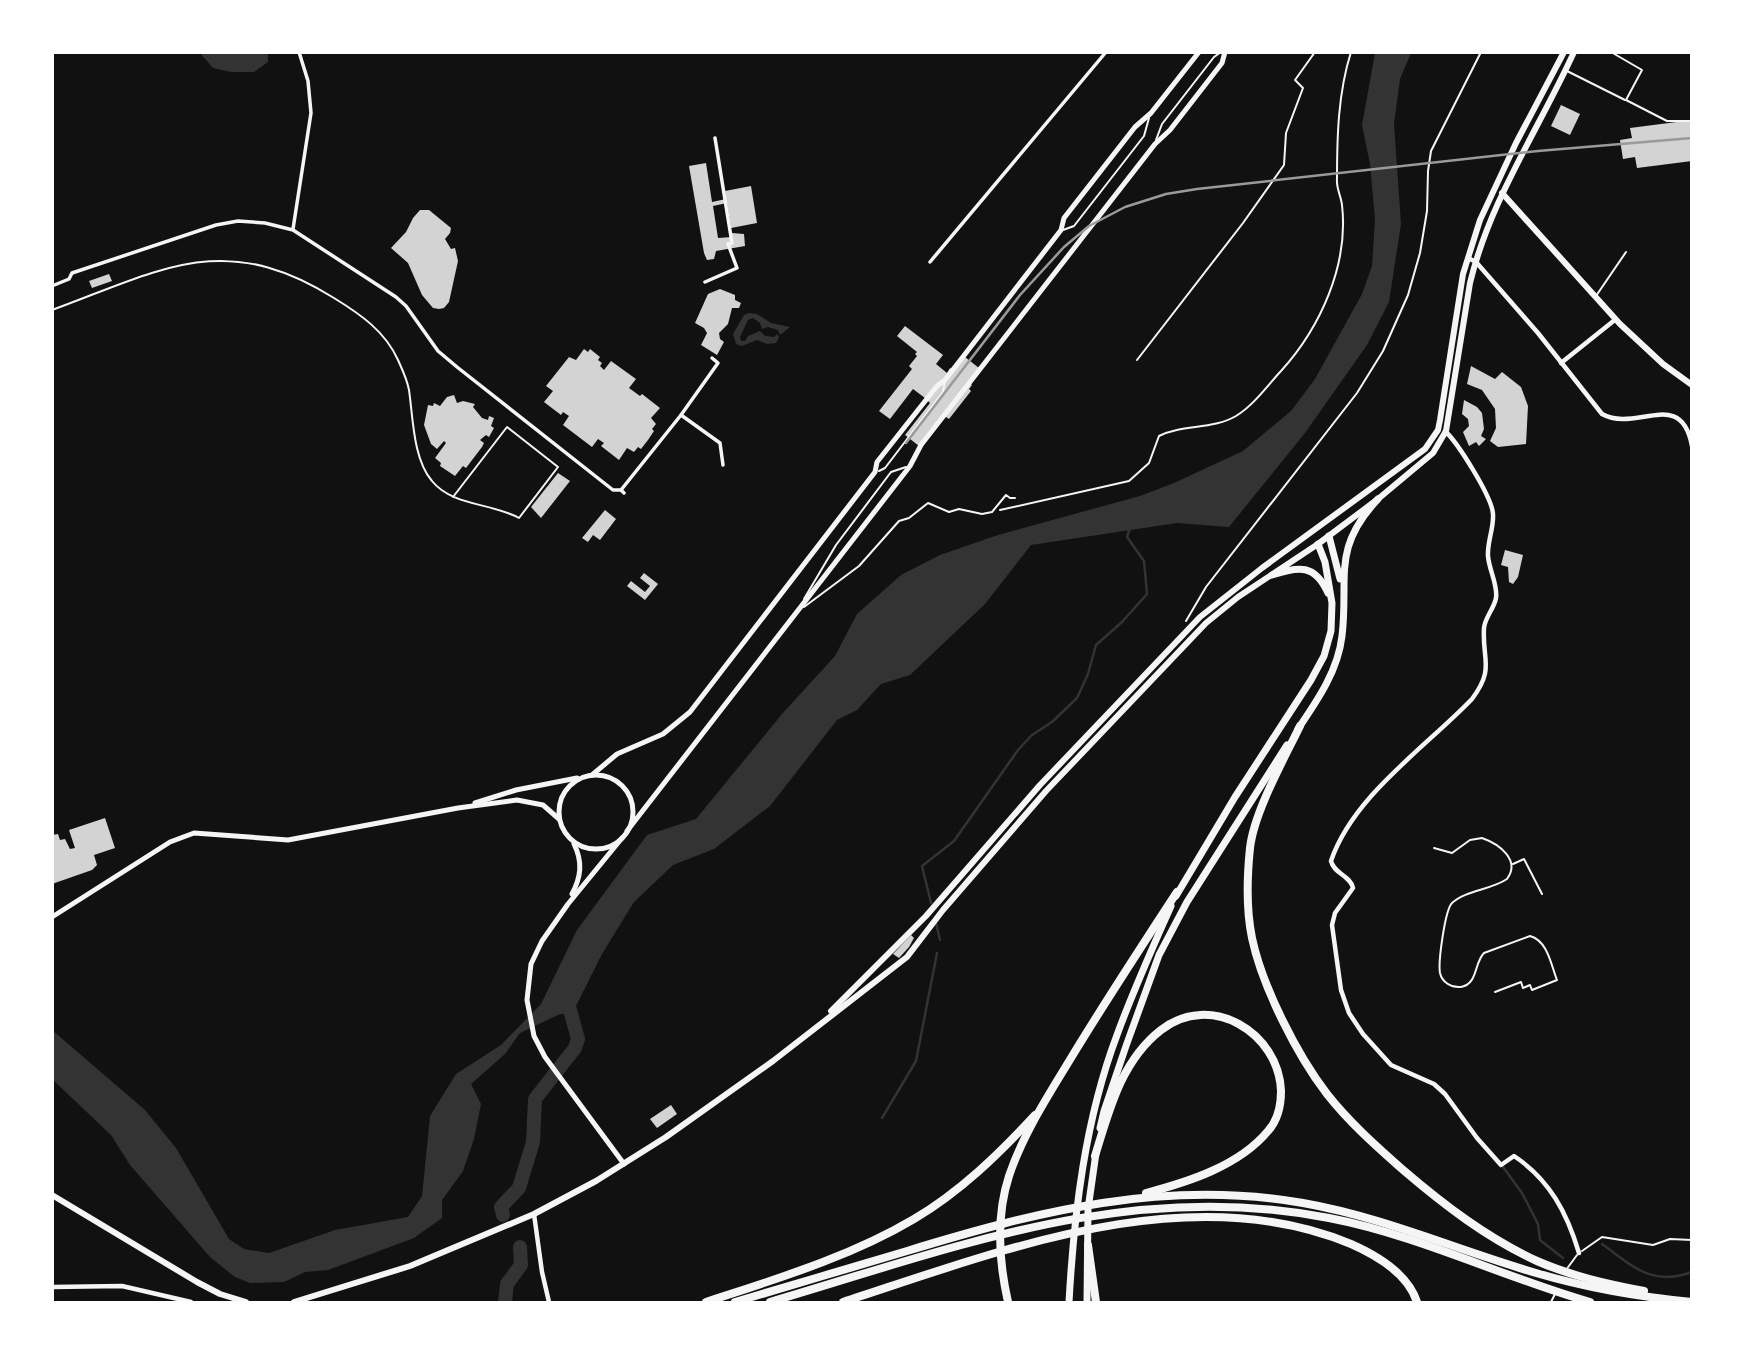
<svg xmlns="http://www.w3.org/2000/svg" width="1744" height="1355" font-family="'Noto Serif',serif">
<style>
.water{fill:#333}
.lines{fill:none;stroke-linecap:round;stroke-linejoin:round}
.stream{stroke:#333;stroke-width:2.5}
.river{stroke:#333;stroke-width:14}
.building{fill:#d3d3d3}
.path{stroke:#f5f5f5;stroke-width:2}
.service{stroke:#f5f5f5;stroke-width:2}
.pedestrian{stroke:#f5f5f5;stroke-width:3.5}
.minor{stroke:#f5f5f5;stroke-width:4.5}
.tertiary{stroke:#f5f5f5;stroke-width:5}
.secondary{stroke:#f5f5f5;stroke-width:6}
.trunk{stroke:#f5f5f5;stroke-width:7}
.motorway{stroke:#f5f5f5;stroke-width:8}
.rail{stroke:#9a9a9a;stroke-width:2.5}
</style>
<rect width="100%" height="100%" fill="#111"/>
<!-- water -->
<g class="water">
<polygon points="200,53 268,53 268,62 254,72 231,72 213,68"/>
<polygon points="1375,53 1411,53 1400,79 1394,124 1401,224 1389,302 1367,345 1305,433 1229,527 1177,523 1031,545 985,604 910,675 881,684 857,710 837,720 770,806 714,849 673,865 634,902 602,954 572,1014 560,1014 520,1033 505,1054 471,1084 481,1104 474,1139 463,1171 442,1200 442,1218 414,1238 328,1270 305,1272 284,1282 250,1283 235,1277 210,1257 130,1165 111,1135 53,1080 52,1030 145,1110 176,1148 229,1239 244,1249 269,1253 335,1230 408,1217 422,1196 430,1116 456,1074 501,1045 541,1004 577,930 647,835 696,819 782,714 835,656 857,614 901,575 940,555 998,535 1140,496 1174,483 1243,451 1291,411 1315,379 1362,294 1372,266 1375,219 1370,164 1362,125"/>
<polygon points="749,313 757,314 771,323 790,327 780,335 778,330 768,327 762,329 760,323 753,318 748,320 740,337 741,341 745,341 748,336 760,331 765,336 774,337 777,334 779,337 776,343 767,344 757,340 742,346 736,344 733,334 744,315"/>
</g>
<g class="lines">
<!-- stream -->
<g class="stream">
<polyline points="931,903 922,866 954,841 1018,750 1032,735 1052,722 1077,698 1088,674 1096,645 1122,622 1147,594 1144,561 1127,537 1130,528"/>
<polyline points="936,923 940,940"/>
<polyline points="882,1118 916,1061 937,953"/>
<polyline points="1503,1167 1522,1193 1538,1224 1540,1240 1563,1258"/>
<path d="M1602 1244C1633 1266 1651 1287 1692 1272"/>
</g>
<!-- river -->
<g class="river">
<polyline points="503,1215 501,1207 519,1188 533,1142 535,1099 575,1048 578,1039 567,999"/>
<polyline points="505,1302 507,1284 521,1265 520,1247"/>
</g>
</g>
<!-- building -->
<g class="building">
<polygon points="1561,105 1580,114 1570,135 1551,126"/>
<polygon points="1692,120 1692,161 1637,168 1635,157 1623,159 1620,140 1632,138 1630,128"/>
<polygon points="706,163 712,202 726,199 725,191 751,186 757,223 731,228 727,203 713,206 718,238 732,237 732,233 744,234 745,246 716,251 714,259 707,260 704,253 689,166"/>
<polygon points="420,210 429,210 451,228 450,233 445,239 451,249 455,248 458,261 449,302 444,308 439,309 433,308 422,295 408,263 391,248 406,232 413,218"/>
<polygon points="109,274 112,281 92,288 89,281"/>
<polygon points="720,289 735,295 735,300 741,303 739,308 732,308 728,324 719,333 720,339 724,342 717,355 701,345 707,333 704,328 695,323 708,294"/>
<polygon points="905,326 943,355 936,364 947,373 950,368 954,371 965,357 979,368 968,382 972,385 969,389 971,391 949,419 943,415 919,446 905,435 930,403 925,398 913,389 890,419 879,411 912,369 909,366 917,356 915,354 917,352 897,336"/>
<polygon points="584,349 588,352 590,349 600,357 598,360 602,363 600,366 604,370 611,361 636,379 629,388 640,396 642,394 660,408 651,418 656,424 652,429 654,431 648,440 641,449 638,447 634,452 627,448 619,460 601,446 604,443 598,439 592,447 563,425 569,416 563,412 561,415 544,402 553,391 546,386 569,357 576,360"/>
<polygon points="1471,366 1495,379 1502,372 1521,387 1528,406 1526,444 1498,447 1490,441 1496,428 1495,409 1482,390 1467,384"/>
<polygon points="454,395 457,403 463,401 475,404 473,407 482,418 488,420 489,416 494,418 491,426 494,428 489,437 486,435 480,440 484,443 482,447 466,468 463,466 455,476 440,466 441,463 435,458 446,443 444,441 437,449 431,444 424,425 428,405 433,406 434,403 440,406 447,397"/>
<polygon points="1464,400 1477,407 1482,413 1484,429 1481,436 1486,439 1479,446 1476,442 1469,446 1463,432 1469,426 1468,419 1462,414"/>
<polygon points="558,473 570,481 541,518 531,507"/>
<polygon points="605,510 616,519 600,540 593,535 588,542 582,538"/>
<polygon points="1505,550 1523,555 1518,577 1513,584 1509,582 1508,567 1501,565"/>
<polygon points="644,573 658,584 645,600 627,586 631,581 645,592 650,586 640,578"/>
<polygon points="105,818 115,848 94,855 97,865 92,870 52,884 52,835 58,834 60,840 65,839 70,849 75,848 69,830"/>
<polygon points="911,935 914,938 909,947 899,958 893,954"/>
<polygon points="671,1105 677,1114 657,1128 650,1119"/>
</g>
<g class="lines">
<!-- path -->
<g class="path">
<polyline points="1137,360 1243,223 1284,165 1286,133 1303,88 1295,80 1315,52"/>
<path d="M1000 510 1129 481 1149 463 1159 436C1183 424 1212 430 1236 416 1254 405 1267 386 1281 371 1320 328 1349 265 1342 205 1341 196 1336 188 1337 179 1337 137 1338 93 1351 52"/>
<polyline points="1186,621 1206,587 1357,393 1383,351 1408,295 1420,253 1427,211 1428,171 1431,151 1481,52"/>
</g>
<!-- service -->
<g class="service">
<polyline points="1611,52 1642,70 1626,100 1667,121 1690,121"/>
<polyline points="1567,71 1625,100"/>
<polyline points="1156,140 1162,124 1214,57 1221,52"/>
<polyline points="1063,230 1074,226 1144,136 1149,118"/>
<polyline points="1596,296 1626,252"/>
<path d="M52 310C161 270 224 229 334 298 360 314 385 331 398 360 402 369 407 379 409 390 413 417 413 459 432 481 452 506 492 503 519 518L558 467 507 427 453 497"/>
<polyline points="879,471 885,468 943,392 945,381"/>
<polyline points="804,599 836,545 891,472 906,467"/>
<polyline points="804,607 859,566 899,521 909,518 928,503 949,512 959,509 982,514 992,512 1006,495 1010,498 1015,498"/>
<path d="M1434 848 1452 853 1470 840 1482 838C1499 844 1521 860 1507 879 1491 890 1466 890 1452 903 1445 910 1438 962 1440 973 1442 982 1451 988 1461 987 1478 984 1474 963 1484 953L1530 936C1548 941 1551 965 1557 980L1532 990 1530 985 1523 988 1521 982 1495 992"/>
<polyline points="1513,864 1524,859 1542,894"/>
<polyline points="1582,1251 1602,1237 1653,1245 1670,1239 1692,1240"/>
<polyline points="1566,1270 1577,1255"/>
<polyline points="1551,1302 1555,1294"/>
</g>
<!-- pedestrian -->
<g class="pedestrian">
<polyline points="293,229 311,113 308,81 299,52"/>
<polyline points="930,262 1106,52"/>
<polyline points="705,282 737,268 728,244 732,243 715,138"/>
<polyline points="52,286 69,279 72,273 216,225 238,221 265,223 293,230 396,297 406,306 438,351 457,367 613,490 621,490 624,493"/>
<polyline points="681,415 720,443 723,465"/>
<polyline points="621,490 681,415 718,363 712,358"/>
</g>
<!-- minor -->
<g class="minor">
<path d="M1468 258 1476 262 1538 333 1602 414C1636 433 1681 387 1692 446"/>
<polyline points="1561,363 1616,319"/>
<path d="M1445 431C1458 443 1492 497 1493 514 1494 528 1487 542 1488 556 1489 570 1498 585 1496 598 1494 609 1485 617 1484 628 1482 661 1495 668 1472 699 1426 747 1353 796 1331 861 1334 874 1350 875 1353 888L1335 913 1332 925 1341 990 1349 1013 1363 1034 1391 1065 1434 1084 1445 1094 1477 1138 1501 1165 1514 1156C1550 1180 1567 1213 1579 1253"/>
<polyline points="534,1214 542,1272 549,1302"/>
<polyline points="52,1287 122,1286 191,1302"/>
</g>
<!-- tertiary -->
<g class="tertiary">
<circle cx="596" cy="812" r="37"/>
<polyline points="592,775 617,754 663,734 690,712 875,472 877,462 937,386 945,380 1061,230 1064,218 1135,127 1151,113 1199,52"/>
<polyline points="475,803 516,790 577,778"/>
<polyline points="627,831 910,466 921,445 1155,144 1170,130 1222,63 1225,52"/>
<polyline points="622,838 568,904 542,941 531,964 527,1000 534,1036 545,1057 624,1164"/>
<path d="M572 894C581 877 583 862 574 844"/>
<polyline points="52,917 170,842 194,833 288,840 458,808 517,800 543,805 559,819"/>
</g>
<!-- secondary -->
<g class="secondary">
<polyline points="1502,193 1620,324 1663,364 1692,385"/>
<polyline points="831,1011 926,916 1040,785 1200,617 1262,568 1425,449 1438,430 1440,420 1463,274 1480,220 1516,143 1564,52"/>
<polyline points="52,1195 197,1282 220,1294 246,1302"/>
<path d="M294 1302 410 1266 534 1214 596 1181 666 1137 773 1061 907 957 943 910 1046 791 1206 623 1238 597 1318 544 1378 499 1433 453 1446 431 1470 283C1490 200 1539 129 1574 52"/>
</g>
<!-- trunk -->
<g class="trunk">
<polyline points="1329,536 1340,579"/>
<path d="M1272 575C1299 566 1315 564 1328 593"/>
<path d="M1298 729C1317 701 1338 671 1342 636 1349 577 1331 549 1378 499"/>
<polyline points="1176,896 1235,797 1311,680 1324,656 1331,631 1332,603 1325,562 1318,544"/>
<polyline points="1100,1128 1104,1111 1126,1046 1159,955 1187,902 1287,745"/>
<path d="M1069 1302C1074 1213 1085 1120 1117 1035 1133 991 1152 949 1171 906"/>
<polyline points="1087,1302 1088,1209 1096,1153"/>
</g>
<!-- motorway -->
<g class="motorway">
<path d="M1300 726C1284 759 1254 812 1250 848 1247 877 1246 909 1252 938 1262 986 1297 1055 1327 1094 1349 1122 1376 1146 1402 1169 1444 1205 1487 1238 1537 1261 1571 1276 1608 1284 1644 1291"/>
<path d="M1095 1156C1109 1111 1121 1061 1161 1030 1211 991 1279 1033 1281 1091 1281 1105 1278 1120 1268 1131 1239 1166 1188 1182 1146 1193"/>
<polyline points="1088,1245 1096,1302"/>
<path d="M706 1302C776 1279 850 1257 914 1219 960 1192 999 1154 1035 1115"/>
<path d="M735 1302C792 1285 850 1268 907 1251 1038 1211 1165 1179 1303 1203 1383 1217 1457 1250 1536 1273 1587 1288 1639 1297 1692 1302"/>
<path d="M770 1302C956 1247 1131 1179 1329 1218 1418 1235 1503 1277 1590 1302"/>
<path d="M843 1302C1000 1251 1188 1176 1351 1244 1376 1255 1408 1274 1417 1302"/>
<path d="M1008 1302C999 1262 996 1216 1009 1176 1023 1134 1048 1096 1071 1058 1105 1002 1141 947 1177 892"/>
</g>
<!-- rail -->
<polyline class="rail" points="906,443 1020,295 1064,247 1089,226 1125,207 1166,194 1197,189 1538,151 1692,138"/>
</g>
<!-- border -->
<rect width="1744" height="1355" fill="none" stroke="#ffffff" stroke-width="108"/>
</svg>
